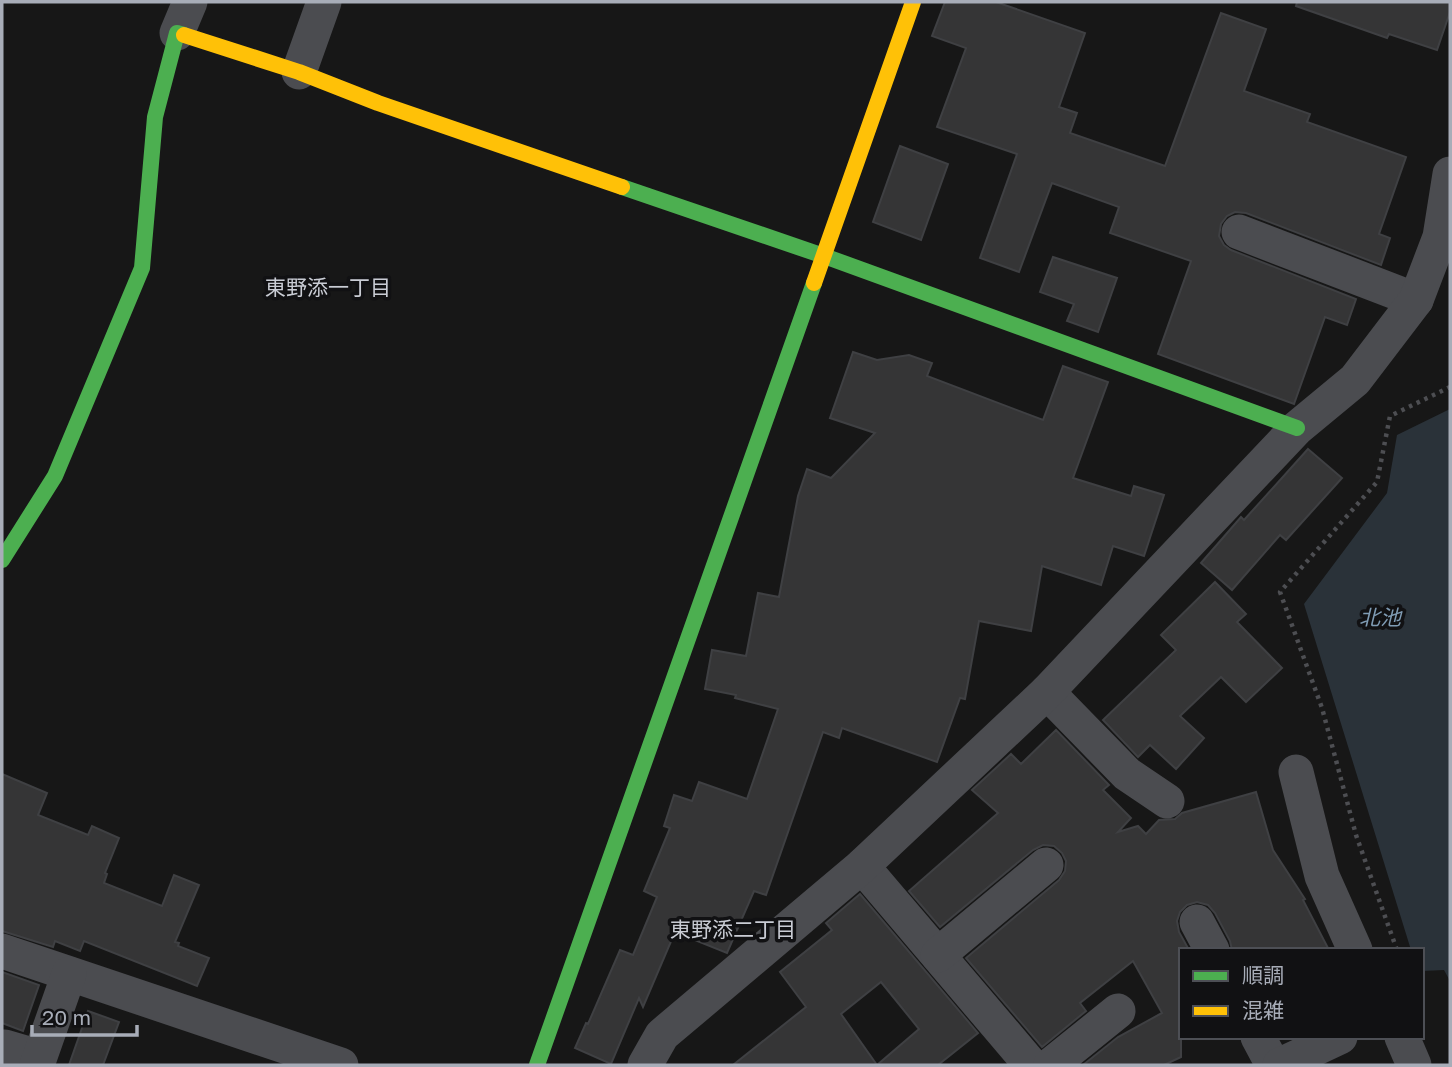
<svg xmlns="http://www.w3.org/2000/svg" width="1452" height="1067" font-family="'Golos Text','Noto Sans JP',sans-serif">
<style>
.water{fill:#2a3239}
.building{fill:#353536;stroke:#3f4043;stroke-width:2;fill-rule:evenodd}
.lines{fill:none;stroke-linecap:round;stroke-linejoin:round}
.path{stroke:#4d4e52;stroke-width:4.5;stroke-dasharray:3.5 5;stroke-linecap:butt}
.street{stroke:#4b4c50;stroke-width:35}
.fast{stroke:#4caf50;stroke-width:16}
.slow{stroke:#ffc107;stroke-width:16}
.labels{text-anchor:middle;stroke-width:7;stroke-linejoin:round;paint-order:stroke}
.neighbourhood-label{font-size:21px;fill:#c9ccd4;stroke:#111113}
.water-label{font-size:21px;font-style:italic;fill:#7f9bb3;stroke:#111113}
</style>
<rect width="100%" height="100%" fill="#171717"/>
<!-- water -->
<polygon class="water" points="1450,409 1450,981 1444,970 1422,971 1422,950 1411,950 1304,604 1387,493 1397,435"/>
<!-- building -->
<g class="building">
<polygon points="945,2 996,2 1085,33 1059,107 1077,113 1070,133 1165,166 1221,13 1266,29 1244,91 1310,114 1307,122 1406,157 1379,234 1390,238 1381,265 1246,213 1235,212 1227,216 1221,224 1219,236 1224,245 1231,250 1356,299 1347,325 1325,317 1294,404 1158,354 1191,261 1110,233 1119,207 1052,183 1019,272 980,258 1017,154 937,127 966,48 932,36"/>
<polygon points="1297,2 1450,2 1450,12 1437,50 1389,34 1387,38 1296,6"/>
<polygon points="900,146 948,164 921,240 873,222"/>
<polygon points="1053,257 1117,278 1098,332 1067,321 1074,304 1040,292"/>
<polygon points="853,352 877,360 909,355 932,363 927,376 1043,420 1063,366 1108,382 1073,478 1131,496 1134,486 1164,495 1144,556 1113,546 1101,585 1042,566 1031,631 979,621 965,699 960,698 937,762 842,728 839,738 823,732 766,895 754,891 727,953 675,932 643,1007 639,998 611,1064 575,1048 586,1023 588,1024 620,950 633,955 657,897 644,891 670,828 664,826 674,795 692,801 699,782 747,799 778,709 735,698 736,695 705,689 712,650 746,656 758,593 779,597 798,496 807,469 831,478 875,433 830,418"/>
<polygon points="1308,449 1342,478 1286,540 1280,535 1232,590 1201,563 1241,517 1244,520"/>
<polygon points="1215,582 1246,614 1237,622 1282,668 1246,702 1221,677 1180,716 1204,738 1176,769 1150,745 1138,757 1103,720 1176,650 1161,635"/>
<polygon points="1056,730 1109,785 1103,790 1131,818 1118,832 1138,826 1146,834 1159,820 1175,819 1182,813 1256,792 1273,850 1305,899 1303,900 1329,950 1232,950 1230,941 1215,913 1208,905 1197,902 1187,905 1180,912 1177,921 1179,932 1189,950 1181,950 1181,1057 1164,1065 1083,1065 1118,1037 1162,1013 1133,961 1080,1003 1086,1011 1042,1047 966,958 1059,880 1065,871 1066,861 1062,853 1054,846 1043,845 1033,850 940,927 909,891 998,813 972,790 1011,754 1021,764"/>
<polygon points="2,774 47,793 38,815 88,835 92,826 119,838 105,873 107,874 104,883 162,906 174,875 199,885 175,942 179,943 178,946 209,958 197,986 84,941 80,951 55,941 53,947 2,931"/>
<path d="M860 894 978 1033 938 1065H733L806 1007 780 972 832 930 826 923ZM881 982 919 1029 877 1065 841 1014Z"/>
<polygon points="2,972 39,985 23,1031 2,1023"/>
<polygon points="88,1011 119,1022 103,1065 69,1065"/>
</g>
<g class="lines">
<!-- path -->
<polyline class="path" points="1397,950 1356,835 1322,708 1280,592 1377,482 1390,416 1450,387"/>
<!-- street -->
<g class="street">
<polyline points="177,33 190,2"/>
<polyline points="299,72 324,2"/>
<polyline points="1239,232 1416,300"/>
<polyline points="1047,692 1127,774 1167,801"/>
<polyline points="1296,772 1322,876 1355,950"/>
<polyline points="862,866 1031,1065"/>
<polyline points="1197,922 1212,950"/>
<polyline points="2,951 341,1065"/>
<polyline points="938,955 1046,865"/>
<polyline points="1258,1037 1273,1065"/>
<polyline points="1402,1037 1414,1065"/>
<polyline points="5,1047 39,1057"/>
<polyline points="37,1065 69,974"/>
<polyline points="645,1065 662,1035 862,866 1047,692 1297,428 1355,380 1416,300 1440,237 1450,174"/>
<polyline points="1051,1065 1118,1011"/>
<polyline points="1280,1065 1340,1037"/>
</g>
<!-- fast -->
<g class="fast">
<polyline points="622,187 824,256 1297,428"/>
<polyline points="2,560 55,476 142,268 155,117 177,33 184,35"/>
<polyline points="537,1065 814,283"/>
</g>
<!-- slow -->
<g class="slow">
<polyline points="184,35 299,72 378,103 622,187"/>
<polyline points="814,283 913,2"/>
</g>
</g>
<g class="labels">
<!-- neighbourhood labels -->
<g class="neighbourhood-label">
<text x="328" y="295">東野添一丁目</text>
<text x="733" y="937">東野添二丁目</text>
</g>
<!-- water labels -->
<g class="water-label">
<text x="1380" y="625">北池</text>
</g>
</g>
<!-- border -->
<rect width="1452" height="1067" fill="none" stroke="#a8adb8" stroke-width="7"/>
<!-- legend -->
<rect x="1179" y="948" width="245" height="91" fill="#111113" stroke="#4d4f55" stroke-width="2"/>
<rect x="1193" y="971" width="35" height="10" fill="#4caf50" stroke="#4d4f55" stroke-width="2"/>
<text x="1242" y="983" font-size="21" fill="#a8adb8">順調</text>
<rect x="1193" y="1006" width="35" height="10" fill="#ffc107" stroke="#4d4f55" stroke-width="2"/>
<text x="1242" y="1018" font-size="21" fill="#a8adb8">混雑</text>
<!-- scale -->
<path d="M32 1025v10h105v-10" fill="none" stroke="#a8adb8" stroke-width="3.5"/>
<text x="42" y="1025" font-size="21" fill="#a8adb8" stroke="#111113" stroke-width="5" paint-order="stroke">20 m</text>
</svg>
